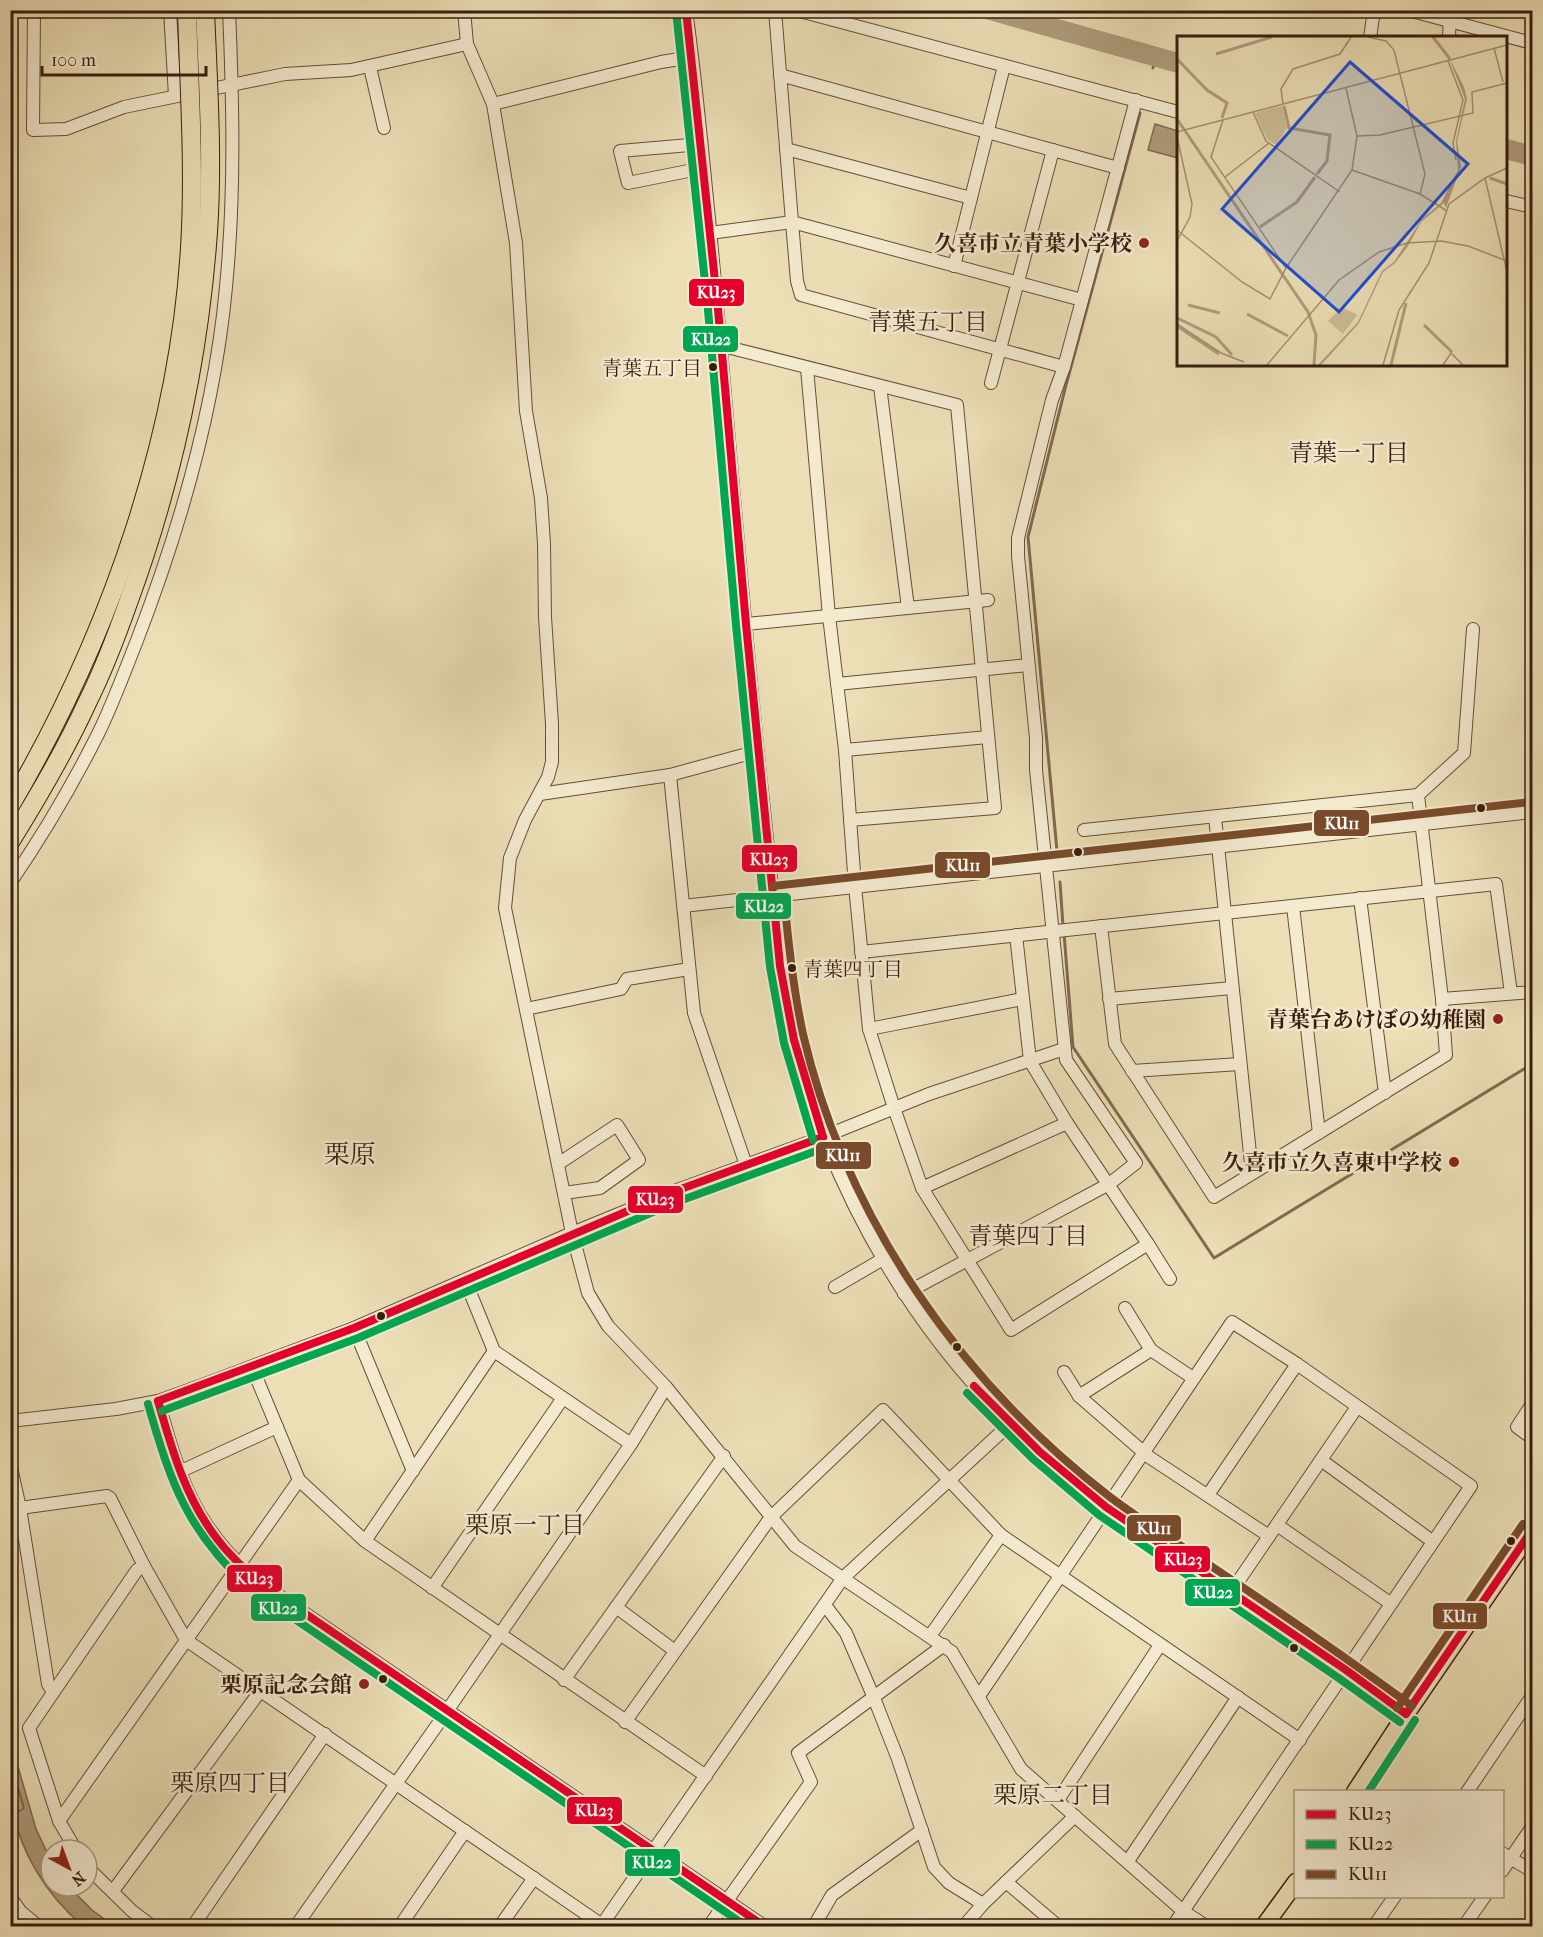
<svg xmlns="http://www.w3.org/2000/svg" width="1543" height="1937" font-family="'IM FELL French Canon','Noto Serif JP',serif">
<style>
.green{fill:#cebe99;stroke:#846e54;stroke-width:1.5}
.water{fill:#af9d7d;stroke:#806a51;stroke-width:1.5}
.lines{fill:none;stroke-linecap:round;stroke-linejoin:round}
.shore{stroke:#745d46;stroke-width:1.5}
.stream{stroke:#806a51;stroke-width:3}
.river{stroke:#af9d7d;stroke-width:20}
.minor-casing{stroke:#664e38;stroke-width:14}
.major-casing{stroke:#391d0e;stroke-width:19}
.minor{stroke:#f3ead0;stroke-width:12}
.major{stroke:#ecdfb6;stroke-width:16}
.highway-bridge-casing{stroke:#391d0e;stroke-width:20;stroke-linecap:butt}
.highway-bridge{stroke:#ecdfb6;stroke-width:18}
.bus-1-casing{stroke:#f3ead0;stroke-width:12}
.bus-2-casing{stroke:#f3ead0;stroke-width:12}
.bus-3-casing{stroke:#f3ead0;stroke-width:12}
.bus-1{stroke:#e4002b;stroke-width:8}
.bus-2{stroke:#00a651;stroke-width:8}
.bus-3{stroke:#7a4b2a;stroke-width:8}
.poi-dot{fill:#8f2418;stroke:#f3ead0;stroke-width:2}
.bus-dot{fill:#391d0e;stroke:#f3ead0;stroke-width:2}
.labels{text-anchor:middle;stroke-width:5;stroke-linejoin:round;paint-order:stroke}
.bus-label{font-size:20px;fill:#391d0e;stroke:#f3ead0;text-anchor:end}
.poi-label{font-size:22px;font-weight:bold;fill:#391d0e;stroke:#f3ead0;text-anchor:end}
.neighbourhood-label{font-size:24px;fill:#391d0e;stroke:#f3ead0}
.quarter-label{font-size:26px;fill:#391d0e;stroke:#f3ead0}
.inset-river{fill:none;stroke:#af9d7d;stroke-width:3}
.inset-road{fill:none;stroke:#a49173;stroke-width:1.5}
.view{fill:#1d4ed8;fill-opacity:0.15;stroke:#1d4ed8;stroke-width:3}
.inset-edge{fill:none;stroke:#391d0e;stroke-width:3}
.line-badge{stroke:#f3ead0;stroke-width:2}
.badge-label{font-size:16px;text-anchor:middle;font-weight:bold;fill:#fff}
</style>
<rect width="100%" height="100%" fill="#ecdfb6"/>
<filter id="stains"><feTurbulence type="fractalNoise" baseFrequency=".00333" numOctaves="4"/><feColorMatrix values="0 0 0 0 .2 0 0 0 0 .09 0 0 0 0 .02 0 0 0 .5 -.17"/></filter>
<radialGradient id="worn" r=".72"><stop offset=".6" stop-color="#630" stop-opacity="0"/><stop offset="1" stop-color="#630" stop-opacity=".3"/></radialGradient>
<!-- green -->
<polygon class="green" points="10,11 17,11 17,51 11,53"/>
<!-- water -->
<g class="water">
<polygon points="1155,124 1178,131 1178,158 1148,150"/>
<path d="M10 1739 36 1829 51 1861V1886H68L92 1910 114 1926H83C46 1895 20 1852 11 1804 7 1784 10 1760 10 1739Z"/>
</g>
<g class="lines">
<!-- shore -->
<polyline class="shore" points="10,1761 24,1808 20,1811 10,1806"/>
<!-- stream -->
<g class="stream">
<polyline points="1153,68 1156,56"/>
<polyline points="1057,851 1028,537 1065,389 1140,113"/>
<polyline points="1060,882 1063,926"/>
<polyline points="1064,933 1073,1047 1214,1258 1532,1064"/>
</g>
<!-- river -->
<g class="river">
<polyline points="990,10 1178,63"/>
<polyline points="1506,149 1532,156"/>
</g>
<defs>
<g id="minor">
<polyline points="34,10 33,130 66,129 124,107 285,74 351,70 467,44"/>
<polyline points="170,10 175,96"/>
<polyline points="464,10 467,44 493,104 516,243 526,411 541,498 544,544 545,617 552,724 552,762 548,777 525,820 510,858 505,908 572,1233 588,1293 608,1326 666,1387 795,1546 952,1652 1021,1769 1183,1911 1206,1926"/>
<path d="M686 10C696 80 702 150 709 219 727 407 741 595 761 783 775 902 779 1027 825 1140 867 1245 929 1342 1009 1422 1039 1453 1072 1480 1106 1507L1346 1670 1406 1714"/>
<polyline points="775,10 792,222 797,281 801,295 1064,367"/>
<polyline points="796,10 1178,112"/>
<polyline points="1408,10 1532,43"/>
<polyline points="1370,38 1374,10"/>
<polyline points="1449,38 1450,10"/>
<polyline points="370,67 384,128"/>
<polyline points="780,75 1118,168"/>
<polyline points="493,104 661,62 692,57"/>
<polyline points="701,144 620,151 628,183 703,168"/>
<polyline points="786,149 971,198"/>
<polyline points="1506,201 1532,207"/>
<polyline points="710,233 792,222 1082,300"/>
<polyline points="954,266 1004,66"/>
<polyline points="731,348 957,405 995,808 850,820"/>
<polyline points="807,368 829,616 845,750 855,886 869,1029 894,1108 922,1188 1011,1330 1148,1244 1067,1123 1030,1061 1016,935"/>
<polyline points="991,383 1053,150"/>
<polyline points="880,386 908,608"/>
<polyline points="746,624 988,600"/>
<polyline points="837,684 1028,665"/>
<polyline points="845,750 988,737"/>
<polyline points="670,775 694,1013 746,1165"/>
<polyline points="540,794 670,775 747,754 758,753"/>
<polyline points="1215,817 1252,1173"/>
<polyline points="1084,830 1418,795"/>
<path d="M10 883C43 835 73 784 99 732 113 703 124 673 136 643 180 529 215 408 226 287 235 195 233 103 229 10"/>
<polyline points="1360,898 1385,1093"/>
<polyline points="683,906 1532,812"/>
<polyline points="1293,906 1319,1133"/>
<polyline points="1101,926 1115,1044 1214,1197 1446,1055 1442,999 1418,795 1464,753 1473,629"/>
<polyline points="861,952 1496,884 1511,993"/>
<polyline points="1109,999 1232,988"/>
<polyline points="1442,999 1532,992"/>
<polyline points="526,1009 621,989 627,979 689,969"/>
<polyline points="869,1029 1023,999"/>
<polyline points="1132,1071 1240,1064"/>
<polyline points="558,1164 617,1125 639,1160 600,1188 564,1193"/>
<polyline points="922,1188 1067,1123"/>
<polyline points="1148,1244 1170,1279"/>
<polyline points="465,1280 494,1351 631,1444"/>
<polyline points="835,1287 883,1259"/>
<polyline points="904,1294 1109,1184 1136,1163 1066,1060 1036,770 1036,738 1018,556 1018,538 1052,400 1064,367 1136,100"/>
<polyline points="1125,1308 1151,1350"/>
<polyline points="354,1328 413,1471"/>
<polyline points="252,1367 299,1480 365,1541 706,1776"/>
<polyline points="1064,1372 1079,1396 1149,1457 1269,1536"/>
<polyline points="1079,1396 1151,1350 1193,1378"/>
<path d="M158 1401C180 1478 193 1525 256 1580L764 1926"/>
<polyline points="1532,1404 1517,1427 1532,1438"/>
<polyline points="10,1421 116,1409 158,1401 205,1384 354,1328 572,1233 677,1190 823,1137 929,1094 1064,1049"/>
<polyline points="1321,1460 1432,1541"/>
<polyline points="10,1463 20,1508 48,1684 53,1692"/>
<polyline points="179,1472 277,1427"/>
<polyline points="1208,1495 1297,1364"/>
<polyline points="20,1508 107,1496 110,1498 144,1566 186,1640 602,1925"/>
<polyline points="1277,1525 1390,1603"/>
<polyline points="365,1541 494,1351"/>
<polyline points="432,1588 563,1398"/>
<polyline points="1231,1592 1357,1407"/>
<polyline points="825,1605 846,1633 874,1698 898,1759 934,1867 949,1883 983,1904"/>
<polyline points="616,1607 675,1651"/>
<polyline points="930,1636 1001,1535"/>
<polyline points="564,1680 724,1456"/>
<polyline points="979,1696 1232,1322 1297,1364 1471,1486 1173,1926"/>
<polyline points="625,1722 771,1517 883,1410 1001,1535 1300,1740"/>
<polyline points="1467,1792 1532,1696"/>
<polyline points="1058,1800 1160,1645"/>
<polyline points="59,1821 299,1480"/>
<polyline points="76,1850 59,1821 29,1728 137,1570 144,1566"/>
<polyline points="1502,1853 1532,1871"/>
<polyline points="1128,1861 1238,1697"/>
<polyline points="87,1867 132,1911 152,1926"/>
<polyline points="1502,1871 1532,1827"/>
<polyline points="1006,1882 1058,1926"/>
<polyline points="113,1891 261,1690"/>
<polyline points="10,1897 21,1912 38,1926"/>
<polyline points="193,1926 325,1734"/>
<polyline points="296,1926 447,1711 631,1444 666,1387"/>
<polyline points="400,1926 465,1831"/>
<polyline points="500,1926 534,1878"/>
<polyline points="601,1926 843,1578 1010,1424"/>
<polyline points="709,1926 811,1782 798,1753 944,1645"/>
<polyline points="814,1926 832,1895 922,1830"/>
<polyline points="964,1926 983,1904 1075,1816"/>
<polyline points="1374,1926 1395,1896"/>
<polyline points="1464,1926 1485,1896"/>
</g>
<g id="major">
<polyline points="1355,1792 1406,1714 1532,1530"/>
<polyline points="1264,1926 1296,1882"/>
</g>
</defs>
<!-- minor casing -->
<use href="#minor" class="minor-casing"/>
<!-- major casing -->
<use href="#major" class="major-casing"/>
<!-- minor -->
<use href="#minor" class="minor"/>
<!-- major -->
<use href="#major" class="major"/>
<defs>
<g id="highway-bridge">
<path d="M10 806C111 634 183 428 191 228 194 156 189 83 187 10"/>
<path d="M10 842C38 797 65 751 87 703 103 671 116 637 128 603 172 483 199 359 208 232 213 159 208 84 205 10"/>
</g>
</defs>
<!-- highway-bridge casing -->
<use href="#highway-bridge" class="highway-bridge-casing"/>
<!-- highway-bridge -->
<use href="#highway-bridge" class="highway-bridge"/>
<defs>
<g id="bus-1">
<polyline points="686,10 718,309 746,624 780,966 794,1040 823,1137"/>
<polyline points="974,1386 1040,1452 1106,1507 1346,1670 1406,1714"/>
<path d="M158 1401C172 1450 186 1500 218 1540 229 1555 243 1567 256 1580L764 1926"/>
<polyline points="158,1401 354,1328 670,1193 823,1137"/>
<polyline points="1406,1714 1532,1530"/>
</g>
<g id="bus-2">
<polyline points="676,11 708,310 736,625 770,967 784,1043 813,1140"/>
<polyline points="967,1393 1033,1459 1099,1515 1340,1679 1400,1722"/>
<path d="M148 1404C171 1484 187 1530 249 1588L746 1926"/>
<polyline points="162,1411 358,1338 674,1203 827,1147"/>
<polyline points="1368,1792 1415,1720"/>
</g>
<g id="bus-3">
<polyline points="773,886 1531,802"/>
<path d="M784 895C788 942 793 988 803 1034 846 1219 961 1382 1110 1497 1142 1521 1176 1542 1208 1564 1277 1610 1345 1657 1412 1706"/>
<polyline points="1397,1708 1523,1524"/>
</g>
</defs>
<!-- bus-1 casing -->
<use href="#bus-1" class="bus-1-casing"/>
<!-- bus-2 casing -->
<use href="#bus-2" class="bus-2-casing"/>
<!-- bus-3 casing -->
<use href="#bus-3" class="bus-3-casing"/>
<!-- bus-1 -->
<use href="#bus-1" class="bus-1"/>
<!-- bus-2 -->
<use href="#bus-2" class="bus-2"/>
<!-- bus-3 -->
<use href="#bus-3" class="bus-3"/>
</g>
<!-- markers -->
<g class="poi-dot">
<circle cx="1144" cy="243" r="6"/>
<circle cx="1498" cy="1019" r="6"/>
<circle cx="1454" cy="1162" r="6"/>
<circle cx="364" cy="1684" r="6"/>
</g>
<g class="bus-dot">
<circle cx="713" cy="367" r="5"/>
<circle cx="1481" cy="808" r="5"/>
<circle cx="1078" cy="852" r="5"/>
<circle cx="792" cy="968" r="5"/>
<circle cx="381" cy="1316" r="5"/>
<circle cx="957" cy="1347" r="5"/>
<circle cx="1511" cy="1541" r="5"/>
<circle cx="1294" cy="1648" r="5"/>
<circle cx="383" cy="1679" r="5"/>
</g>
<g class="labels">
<!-- bus labels -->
<g class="bus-label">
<text x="702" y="375">青葉五丁目</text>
<text x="803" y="976" text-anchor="start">青葉四丁目</text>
</g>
<!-- poi labels -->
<g class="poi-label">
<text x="1132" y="251">久喜市立青葉小学校</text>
<text x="1486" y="1027">青葉台あけぼの幼稚園</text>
<text x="1442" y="1170">久喜市立久喜東中学校</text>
<text x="352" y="1692">栗原記念会館</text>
</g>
<!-- neighbourhood labels -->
<g class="neighbourhood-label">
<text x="928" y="330">青葉五丁目</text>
<text x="1349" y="461">青葉一丁目</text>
<text x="1028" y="1244">青葉四丁目</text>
<text x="525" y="1533">栗原一丁目</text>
<text x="230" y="1791">栗原四丁目</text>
<text x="1053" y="1803">栗原二丁目</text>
</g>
<!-- quarter labels -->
<g class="quarter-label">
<text x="350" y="1163">栗原</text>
</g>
</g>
<!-- overview -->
<g transform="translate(1177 36)">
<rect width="330" height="330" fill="#ecdfb6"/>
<path d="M105 70 110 92 99 109 90 103 78 77ZM165 271 180 279 166 298 151 285Z" fill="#cebe99"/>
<path d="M271 19 287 51 290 63 280 105 284 131 269 172 267 167 244 186 231 210 218 227 206 236 182 287 144 329H141L181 286 205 235 217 226 245 183 264 167 281 134 279 105 288 63Z" fill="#af9d7d"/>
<path class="inset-river" d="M256 1 273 23M39 18 95 1M0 23 30 54 50 67 45 82M107 70 112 92 153 99 150 125 140 138M0 83 131 276 139 299 137 329M313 142 330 148M83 191 120 166 138 141M11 269 43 277M70 278 111 300M0 282 39 301 55 319M247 289 275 316M0 290 42 318M214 329 229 267"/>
<path class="inset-road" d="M191 1 209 5 217 14 248 138 243 158M317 12 326 46M271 25 286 64 276 107 279 124M106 68 104 53 116 33 163 18 174 1M76 76 89 105 163 156M46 84 34 121 109 232M0 96 330 9M180 100 203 99 296 77 295 56 330 47M0 101 15 168 13 181 0 205M175 134 243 158 270 175M48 141 92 107M308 142 330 236M0 194 65 246 93 263 109 232 175 134 180 100 169 52M0 288 44 317 67 326M90 329 162 244 202 216 230 207 264 205 291 210 330 225M206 329 222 274 252 227 272 168 308 142 330 132M266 329 274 317 286 329"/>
<path class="view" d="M173 26 291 128 162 276 45 173Z"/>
<rect width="330" height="330" class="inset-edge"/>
</g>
<g class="line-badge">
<rect x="688" y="278" width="57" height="29" rx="6" fill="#e4002b"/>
<rect x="682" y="325" width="57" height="28" rx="6" fill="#00a651"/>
<rect x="1313" y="809" width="57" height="28" rx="6" fill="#7a4b2a"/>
<rect x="741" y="844" width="57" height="29" rx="6" fill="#e4002b"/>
<rect x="934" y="851" width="57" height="28" rx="6" fill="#7a4b2a"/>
<rect x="735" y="892" width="57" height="28" rx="6" fill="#00a651"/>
<rect x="815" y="1141" width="57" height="29" rx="6" fill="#7a4b2a"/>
<rect x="627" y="1185" width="57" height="29" rx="6" fill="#e4002b"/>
<rect x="1126" y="1514" width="56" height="28" rx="6" fill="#7a4b2a"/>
<rect x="1154" y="1545" width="57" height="28" rx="6" fill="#e4002b"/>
<rect x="226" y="1564" width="57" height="29" rx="6" fill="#e4002b"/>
<rect x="1184" y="1578" width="57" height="29" rx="6" fill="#00a651"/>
<rect x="250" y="1593" width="57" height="29" rx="6" fill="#00a651"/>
<rect x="1432" y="1602" width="56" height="28" rx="6" fill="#7a4b2a"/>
<rect x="566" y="1796" width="57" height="29" rx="6" fill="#e4002b"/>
<rect x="624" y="1848" width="57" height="29" rx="6" fill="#00a651"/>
</g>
<g class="badge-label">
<text x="716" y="298">KU23</text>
<text x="711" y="345">KU22</text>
<text x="1342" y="829">KU11</text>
<text x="769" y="865">KU23</text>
<text x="963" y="871">KU11</text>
<text x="764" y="912">KU22</text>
<text x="843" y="1161">KU11</text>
<text x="655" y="1205">KU23</text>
<text x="1154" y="1534">KU11</text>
<text x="1183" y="1565">KU23</text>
<text x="254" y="1584">KU23</text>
<text x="1213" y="1598">KU22</text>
<text x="278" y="1614">KU22</text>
<text x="1460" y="1622">KU11</text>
<text x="594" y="1816">KU23</text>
<text x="652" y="1868">KU22</text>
</g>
<!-- margin -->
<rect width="1543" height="1937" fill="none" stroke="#ecdfb6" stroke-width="36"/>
<rect x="12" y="12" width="1519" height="1913" fill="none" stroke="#391d0e" stroke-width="3"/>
<rect x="18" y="18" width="1507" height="1901" fill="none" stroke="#391d0e" stroke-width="1.5"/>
<!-- legend -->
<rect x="1294" y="1790" width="210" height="108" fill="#f3ead0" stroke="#a99882" stroke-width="1.5"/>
<rect x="1306" y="1810" width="30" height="9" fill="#e4002b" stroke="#a99882" stroke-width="1.5"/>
<text x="1348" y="1820" font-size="18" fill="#391d0e">KU23</text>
<rect x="1306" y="1840" width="30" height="9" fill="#00a651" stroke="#a99882" stroke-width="1.5"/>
<text x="1348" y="1850" font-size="18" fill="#391d0e">KU22</text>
<rect x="1306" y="1870" width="30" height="9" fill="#7a4b2a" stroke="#a99882" stroke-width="1.5"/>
<text x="1348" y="1880" font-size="18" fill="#391d0e">KU11</text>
<!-- north arrow -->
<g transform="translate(69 1868) rotate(139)"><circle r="28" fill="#f3ead0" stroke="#a99882" stroke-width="1.5"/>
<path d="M0-4.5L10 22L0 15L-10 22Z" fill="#8f2418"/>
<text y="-9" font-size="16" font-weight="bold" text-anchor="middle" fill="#391d0e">N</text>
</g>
<!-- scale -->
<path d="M42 66v9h164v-9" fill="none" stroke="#391d0e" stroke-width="3"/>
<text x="51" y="66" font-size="18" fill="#391d0e" stroke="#f3ead0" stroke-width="4.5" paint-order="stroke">100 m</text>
<rect width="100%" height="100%" filter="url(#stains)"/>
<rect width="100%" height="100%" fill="url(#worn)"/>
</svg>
